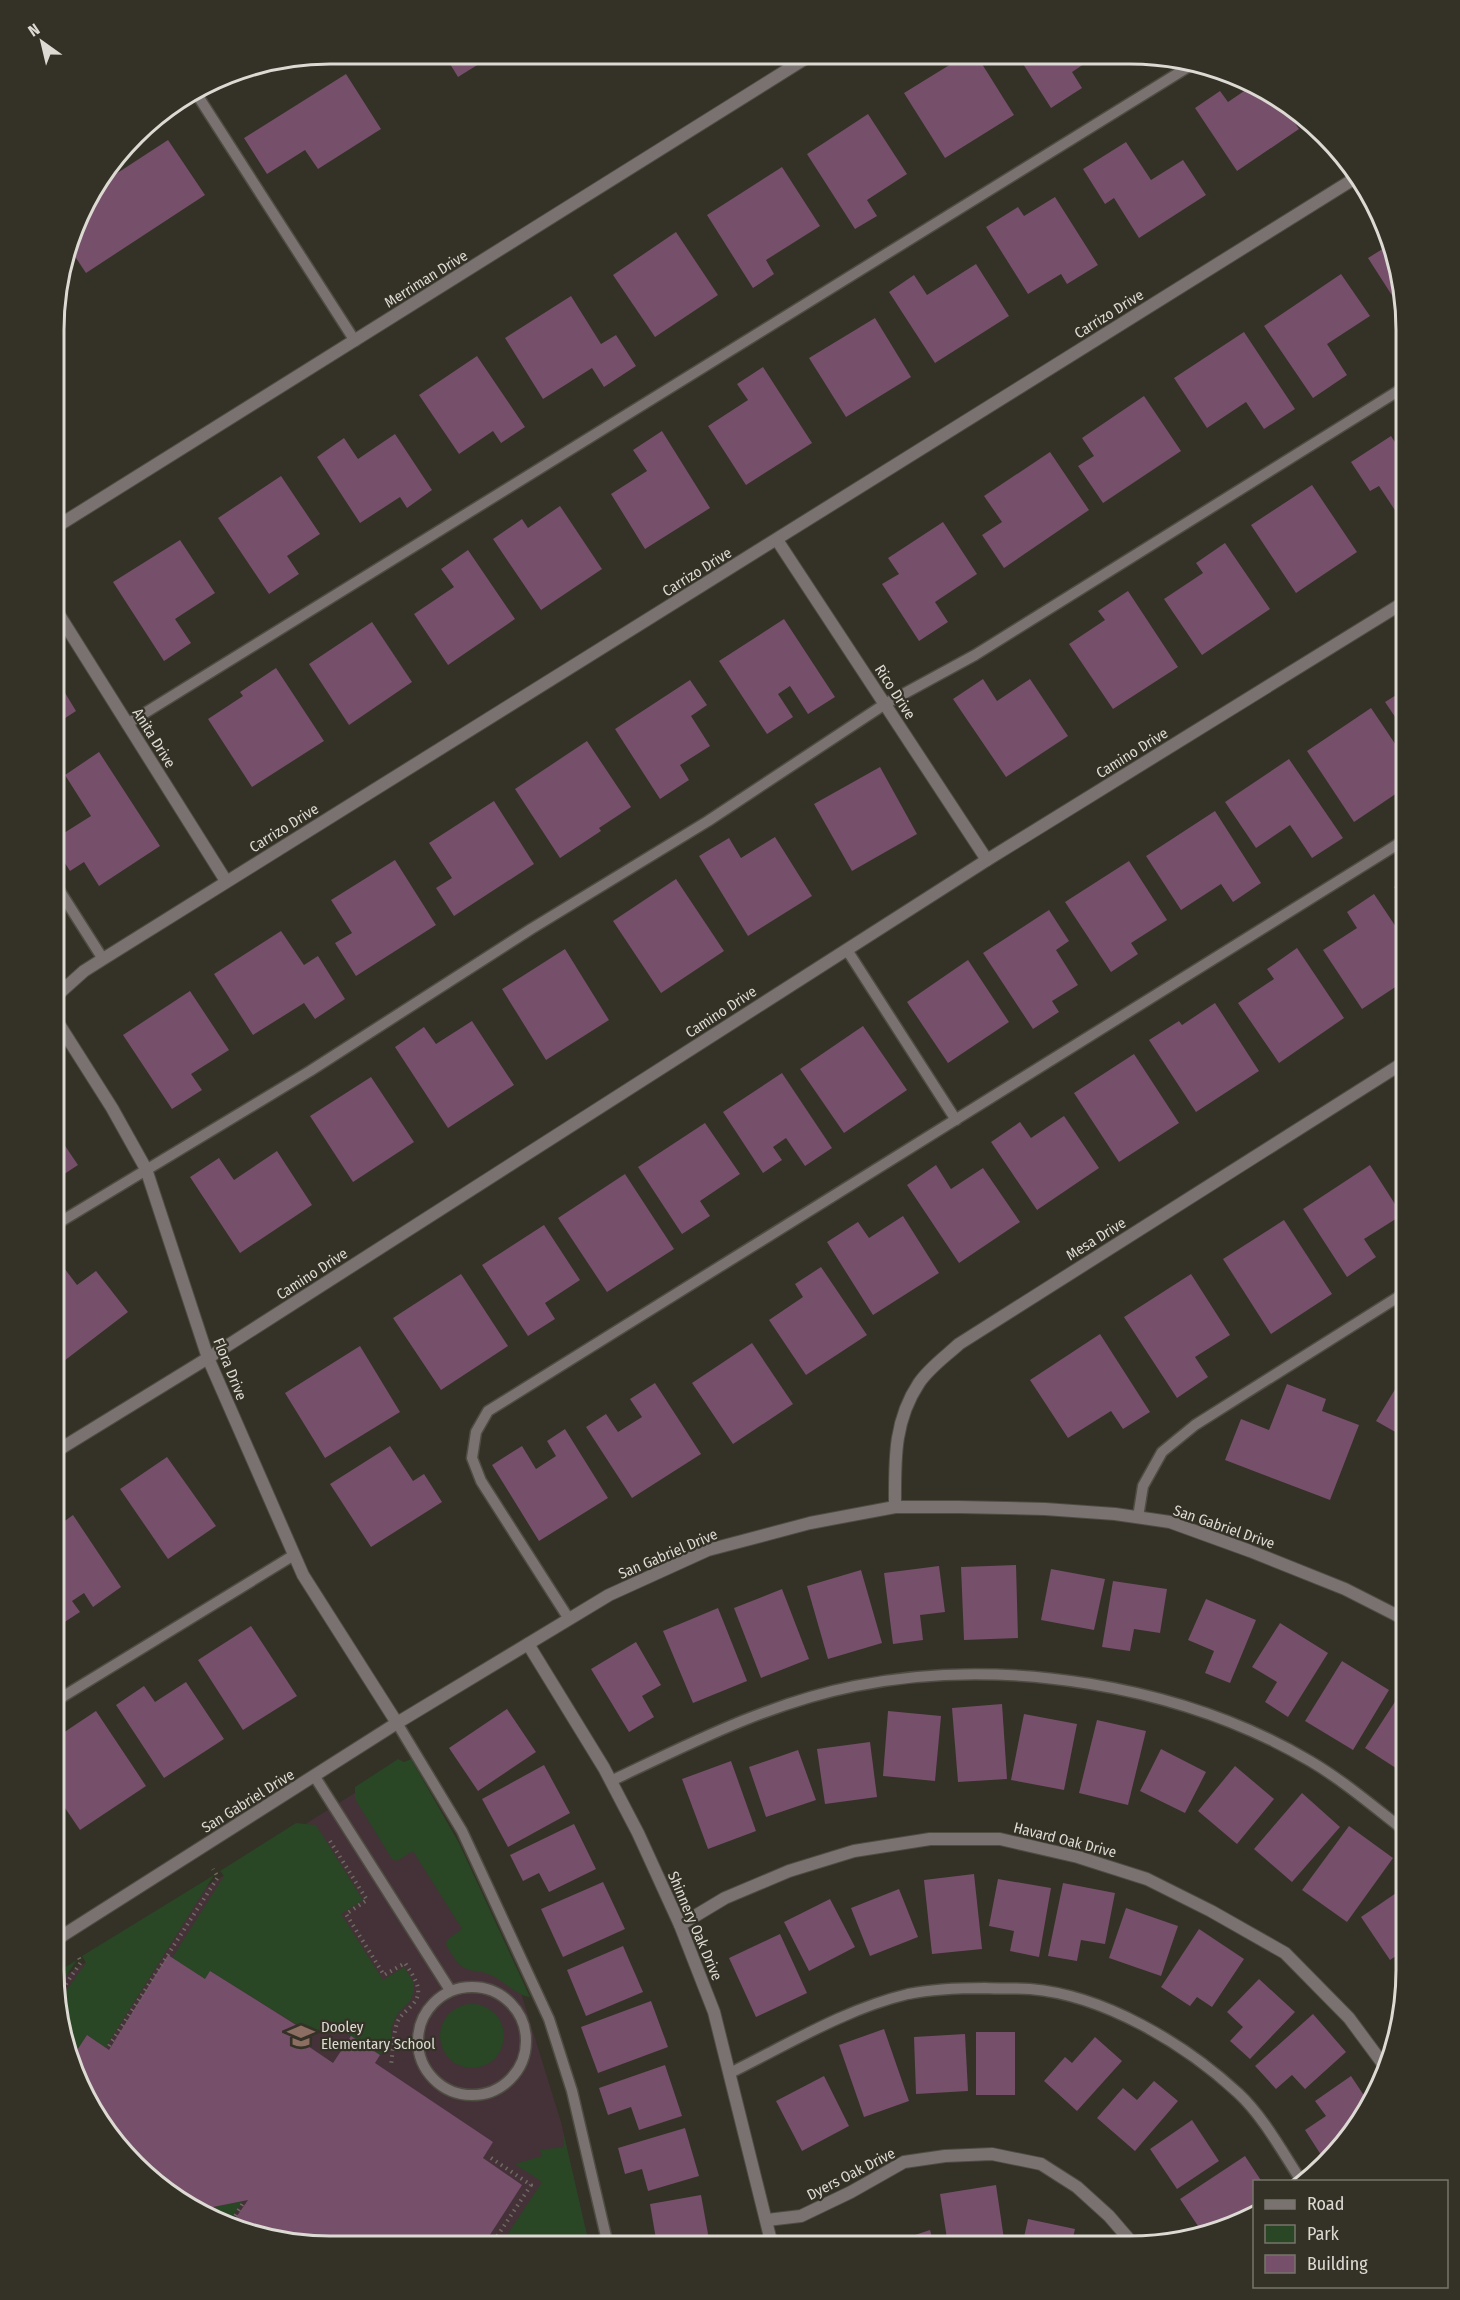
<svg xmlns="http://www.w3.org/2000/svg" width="1460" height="2300" font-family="'Fira Sans Condensed',sans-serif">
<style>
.education{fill:#453239}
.green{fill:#294625}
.building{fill:#764f6a}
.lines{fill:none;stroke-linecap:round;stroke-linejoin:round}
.service-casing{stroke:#4f4c42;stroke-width:13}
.minor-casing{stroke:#4f4c42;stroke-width:14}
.tertiary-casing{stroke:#4f4c42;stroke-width:14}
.path{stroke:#6e6b61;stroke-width:4;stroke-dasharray:1.5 4.5;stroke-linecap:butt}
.service{stroke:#797270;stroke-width:10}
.minor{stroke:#797270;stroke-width:12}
.tertiary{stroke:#797270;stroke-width:12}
.labels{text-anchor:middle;stroke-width:4.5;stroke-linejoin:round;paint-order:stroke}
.street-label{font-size:15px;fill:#dcdad3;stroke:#343126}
.poi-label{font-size:15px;fill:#dcdad3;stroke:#343126;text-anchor:start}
.rim{fill:none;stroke:#dcdad3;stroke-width:3}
</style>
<rect width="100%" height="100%" fill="#343126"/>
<!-- education -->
<polygon class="education" points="404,1762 513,1967 561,2122 589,2244 295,2244 225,2225 163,2189 111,2138 75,2076 56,1981"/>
<!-- green -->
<g class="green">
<path d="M398 1759 404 1762 411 1759 459 1843 530 1997C514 1995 503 1978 485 1973 478 1970 469 1972 463 1967 455 1962 451 1952 446 1945L447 1940 462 1929 413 1851 397 1861 392 1859 355 1799V1787Z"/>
<polygon points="296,1823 316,1825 363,1900 341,1914 383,1980 404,1967 414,1983 414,1992 410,2001 398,2013 394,2021 391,2029 392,2042 380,2055 326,2019 315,2036 210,1971 205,1979 172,1958 224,1876 220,1871"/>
<polygon points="214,1875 105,2048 87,2035 72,2058 60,1999 86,1963 82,1956"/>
<polygon points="77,1960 58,1988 55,1973"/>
<circle cx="472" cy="2036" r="32"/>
<polygon points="564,2135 589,2244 501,2244 542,2182 515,2164 542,2156 540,2150 564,2147"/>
<polygon points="243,2201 226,2225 198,2210"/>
</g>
<!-- building -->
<g class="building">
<polygon points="444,54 495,54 458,77"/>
<polygon points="964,56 977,56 1014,115 945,158 904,93"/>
<polygon points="1018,56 1096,56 1072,72 1082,88 1051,108"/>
<polygon points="346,74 381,129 318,169 305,150 267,174 244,138"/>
<polygon points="1253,85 1280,101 1299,129 1237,171 1195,108 1220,91 1228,102"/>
<polygon points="868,114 907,174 867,200 877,216 855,229 807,154"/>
<polygon points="168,140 205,195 86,273 70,249 83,208 102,183"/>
<polygon points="1126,142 1151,180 1183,160 1206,195 1139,238 1114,198 1105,204 1083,169"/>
<polygon points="782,167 820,226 766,260 774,274 753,288 707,215"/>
<polygon points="1055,197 1098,265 1067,284 1061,274 1028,294 986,227 1018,207 1024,216"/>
<polygon points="676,232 718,295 655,337 613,275"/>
<polygon points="1389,245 1402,310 1402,311 1368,258"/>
<polygon points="976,264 1009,316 935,363 889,292 914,275 927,295"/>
<polygon points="1341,274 1370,316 1327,344 1347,375 1313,398 1264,326"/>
<polygon points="571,296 601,344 616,335 636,366 604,387 592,368 543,399 505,338"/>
<polygon points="875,318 911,377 846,417 809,358"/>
<polygon points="1244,332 1295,409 1264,429 1246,402 1207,428 1174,378"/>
<polygon points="477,356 525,427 501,443 493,431 459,454 419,395"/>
<polygon points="763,367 812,443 746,485 708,426 748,400 737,384"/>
<polygon points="1144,396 1181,451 1103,503 1078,466 1094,456 1082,438"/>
<polygon points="662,431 710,508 645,549 611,494 647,471 633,450"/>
<polygon points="395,434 432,490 407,508 400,497 360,523 317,457 344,438 358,459"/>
<polygon points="1391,436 1406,459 1406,527 1379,486 1370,491 1351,462"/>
<polygon points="1050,452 1089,510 1004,568 982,535 1002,522 984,496"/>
<polygon points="281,476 320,534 287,556 299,574 269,594 218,518"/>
<polygon points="1312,485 1357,552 1296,593 1251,525"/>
<polygon points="560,506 602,569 541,610 493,539 522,519 528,528"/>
<polygon points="943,522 977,574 935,602 948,622 919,641 882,584 899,574 888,558"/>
<polygon points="180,540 215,593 175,619 191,643 164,661 113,582"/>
<polygon points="1225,543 1270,609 1202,655 1164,599 1203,573 1196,563"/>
<polygon points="468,550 515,619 448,665 414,614 454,587 441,569"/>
<polygon points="1128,591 1178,667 1113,709 1069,644 1105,620 1098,611"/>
<polygon points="784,619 835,697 808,714 790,686 778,694 793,717 767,734 719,661"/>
<polygon points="372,622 412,682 349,725 309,664"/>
<polygon points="276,668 324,741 252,787 208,719 243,696 240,692"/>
<polygon points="56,678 76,711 56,724"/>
<polygon points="983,679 997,701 1030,679 1068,736 1006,777 953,699"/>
<polygon points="690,680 707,705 691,716 710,746 680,765 689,780 660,799 615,729"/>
<polygon points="1406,689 1406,733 1385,702"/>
<polygon points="1371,708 1406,760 1406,787 1354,822 1307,751"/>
<polygon points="587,741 631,807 599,828 601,831 560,858 515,789"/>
<polygon points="99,752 160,846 99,886 84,862 70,871 56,849 56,838 91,816 65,775"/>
<polygon points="1289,759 1343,838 1312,858 1290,825 1256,848 1225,802"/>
<polygon points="880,767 917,834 852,871 814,804"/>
<polygon points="494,801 534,864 454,916 436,888 452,878 429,843"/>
<polygon points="1215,811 1261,883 1233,902 1221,884 1181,910 1146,856"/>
<polygon points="775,837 812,896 748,936 699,856 729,838 741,858"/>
<polygon points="395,860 436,925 356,976 335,943 352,933 331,900"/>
<polygon points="1129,861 1167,920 1131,943 1138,954 1111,972 1065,902"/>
<polygon points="676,879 724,951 661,993 613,921"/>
<polygon points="1406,880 1406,904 1394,887"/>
<polygon points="1374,894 1406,942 1406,980 1362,1009 1323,950 1357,928 1347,912"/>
<polygon points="1049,910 1069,941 1056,950 1078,985 1052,1001 1059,1012 1033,1029 983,953"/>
<polygon points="281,931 304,965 318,956 345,999 315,1019 304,1003 253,1035 214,974"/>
<polygon points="1297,948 1344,1018 1279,1063 1238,1003 1274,979 1267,969"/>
<polygon points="565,949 609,1020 546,1060 502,989"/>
<polygon points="968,960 1009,1022 948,1063 907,1002"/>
<polygon points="190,991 229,1050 191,1074 202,1090 172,1109 123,1035"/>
<polygon points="1215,1003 1259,1071 1196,1112 1149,1040 1179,1021 1182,1025"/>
<polygon points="472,1021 514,1085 448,1128 395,1047 424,1027 436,1044"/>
<polygon points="863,1026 907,1090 844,1133 800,1069"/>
<polygon points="1134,1054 1179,1123 1119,1162 1074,1093"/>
<polygon points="782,1073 832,1148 805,1166 786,1138 773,1147 782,1160 763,1173 723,1112"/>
<polygon points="371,1077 414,1142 353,1182 310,1116"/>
<polygon points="1064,1116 1099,1168 1037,1210 991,1142 1020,1122 1031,1138"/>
<polygon points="705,1123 740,1174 700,1201 710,1216 682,1234 638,1167"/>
<polygon points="55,1131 78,1165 55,1180"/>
<polygon points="277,1151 312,1205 240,1253 190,1177 219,1158 234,1180"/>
<polygon points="936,1165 951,1189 983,1168 1020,1222 959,1263 907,1185"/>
<polygon points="1370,1165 1402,1215 1364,1239 1376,1257 1347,1277 1303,1209"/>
<polygon points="625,1174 674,1249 607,1292 558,1218"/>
<polygon points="903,1216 939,1273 873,1315 827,1242 858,1222 869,1238"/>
<polygon points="1284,1220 1332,1294 1271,1334 1223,1259"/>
<polygon points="544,1225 580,1280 545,1303 555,1319 528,1336 482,1265"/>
<polygon points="55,1256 77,1285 96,1271 128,1312 64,1361 55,1350"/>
<polygon points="821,1267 867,1335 806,1375 769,1320 803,1297 795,1284"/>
<polygon points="461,1274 508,1346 441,1390 393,1318"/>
<polygon points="1191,1274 1230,1335 1195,1357 1208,1377 1177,1398 1124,1317"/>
<polygon points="1100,1334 1150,1412 1123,1429 1111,1411 1068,1438 1030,1380"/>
<polygon points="752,1343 793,1404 733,1444 692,1383"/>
<polygon points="360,1346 400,1412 325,1458 285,1393"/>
<polygon points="1406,1371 1406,1438 1376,1421"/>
<polygon points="655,1383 701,1454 632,1498 586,1427 606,1414 618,1432 642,1417 630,1399"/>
<polygon points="1287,1384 1326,1399 1322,1411 1359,1425 1330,1500 1225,1460 1241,1419 1269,1430"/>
<polygon points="565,1429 608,1498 539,1541 492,1465 522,1446 536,1469 556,1456 547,1441"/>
<polygon points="390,1446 413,1481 424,1474 442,1502 371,1547 330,1484"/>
<polygon points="167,1457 216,1526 168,1559 120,1489"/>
<polygon points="73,1515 121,1587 93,1607 84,1593 72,1601 80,1612 60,1625 54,1617 55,1528"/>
<polygon points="1016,1565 1018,1638 964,1640 961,1567"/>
<polygon points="939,1566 945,1612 920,1615 923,1640 893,1644 884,1573"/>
<polygon points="1051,1569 1105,1579 1094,1630 1041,1620"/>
<polygon points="861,1570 882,1643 828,1659 807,1586"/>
<polygon points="1113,1581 1167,1589 1160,1633 1134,1629 1130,1651 1102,1647"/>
<polygon points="782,1589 809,1659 761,1678 734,1608"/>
<polygon points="1206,1599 1256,1620 1230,1683 1205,1673 1214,1651 1188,1640"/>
<polygon points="718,1608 747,1681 693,1703 663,1631"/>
<polygon points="1280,1623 1328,1653 1288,1717 1265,1702 1277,1682 1252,1667"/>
<polygon points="251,1626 297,1696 243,1730 198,1660"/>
<polygon points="636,1642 661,1685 642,1696 654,1717 629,1732 591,1669"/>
<polygon points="1342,1661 1389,1690 1353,1750 1305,1721"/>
<polygon points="186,1682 224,1739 164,1778 116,1705 144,1686 155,1702"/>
<polygon points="1400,1694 1405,1697 1405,1774 1365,1748"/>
<polygon points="1002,1704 1007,1779 958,1782 952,1708"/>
<polygon points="507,1709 536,1752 478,1791 449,1748"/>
<polygon points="96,1711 146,1786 80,1830 54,1792 54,1739"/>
<polygon points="888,1711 941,1716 935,1781 883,1776"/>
<polygon points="1024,1714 1077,1724 1064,1790 1011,1780"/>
<polygon points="1097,1720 1146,1731 1128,1805 1079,1793"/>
<polygon points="870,1742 877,1797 825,1804 817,1749"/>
<polygon points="1161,1749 1206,1772 1185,1813 1140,1791"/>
<polygon points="798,1750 816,1800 766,1817 749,1767"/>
<polygon points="731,1761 756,1831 708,1849 682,1779"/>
<polygon points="544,1765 570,1813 508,1847 482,1799"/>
<polygon points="1235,1766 1274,1799 1237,1844 1198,1811"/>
<polygon points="1302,1793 1340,1827 1292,1882 1254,1849"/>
<polygon points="574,1824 596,1869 549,1892 539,1873 523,1881 510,1855"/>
<polygon points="1349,1826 1393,1858 1347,1922 1302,1890"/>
<polygon points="54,1828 61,1839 54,1843"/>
<polygon points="974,1874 982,1949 932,1954 924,1880"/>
<polygon points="998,1879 1051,1888 1039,1957 1010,1951 1014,1931 989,1926"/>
<polygon points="603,1882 625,1929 563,1957 541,1909"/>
<polygon points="1063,1883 1115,1893 1105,1944 1081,1940 1077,1961 1048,1956"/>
<polygon points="1405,1887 1405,1950 1390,1960 1361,1917"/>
<polygon points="899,1889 918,1937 870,1956 851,1908"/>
<polygon points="830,1899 855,1947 809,1971 784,1922"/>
<polygon points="1126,1908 1178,1926 1161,1976 1109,1958"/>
<polygon points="1199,1929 1244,1959 1212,2007 1197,1997 1190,2006 1161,1987"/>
<polygon points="780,1934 807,1993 756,2017 729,1958"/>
<polygon points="623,1946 643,1992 586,2016 567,1970"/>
<polygon points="168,1955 205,1979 210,1971 304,2030 299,2040 333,2063 351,2036 380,2055 375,2063 493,2142 483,2158 522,2185 484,2244 295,2244 230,2226 248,2200 198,2210 163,2189 111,2138 75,2076 72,2058 87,2035 109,2050"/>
<polygon points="1259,1979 1295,2012 1250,2059 1230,2041 1243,2027 1227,2012"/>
<polygon points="651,2001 668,2047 598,2073 581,2027"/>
<polygon points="1313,2014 1346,2052 1305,2089 1292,2075 1276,2089 1255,2066"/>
<polygon points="884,2029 909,2101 864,2117 839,2045"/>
<rect x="976" y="2032" width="39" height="63"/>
<polygon points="965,2034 968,2091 916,2094 914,2037"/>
<polygon points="1095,2037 1122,2061 1077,2111 1044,2081 1065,2057 1072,2063"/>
<polygon points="665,2065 682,2116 639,2130 631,2107 608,2115 599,2088"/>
<polygon points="824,2076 849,2126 802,2151 776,2101"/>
<polygon points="1351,2076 1369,2103 1359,2123 1337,2148 1323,2158 1305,2130 1326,2116 1315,2101"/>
<polygon points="1154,2081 1178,2101 1135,2151 1097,2118 1123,2088 1137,2100"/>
<polygon points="1192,2120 1219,2161 1177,2189 1150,2149"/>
<polygon points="685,2128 699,2176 648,2191 642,2169 625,2174 618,2148"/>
<polygon points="1245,2156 1262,2182 1254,2182 1254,2213 1236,2225 1202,2232 1180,2199"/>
<polygon points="996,2185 1005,2246 948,2245 940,2194"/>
<polygon points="701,2195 710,2245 657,2245 650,2204"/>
<polygon points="1028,2219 1075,2229 1071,2246 1022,2246"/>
<polygon points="930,2230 934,2245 885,2245"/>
<polygon points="851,2239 854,2245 837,2245"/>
</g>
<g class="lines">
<defs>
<g id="service">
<polyline points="196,93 355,341"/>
<polyline points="127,724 1193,64"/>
<polyline points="56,885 103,959"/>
<polyline points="847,950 956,1120"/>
<polyline points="55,1225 310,1071 531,929 708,821 885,704 975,655 1406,386"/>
<polyline points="1138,1517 1143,1486 1162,1452 1195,1425 1406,1292"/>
<polyline points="569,1619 481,1481 472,1458 476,1432 488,1411 1406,839"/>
<polyline points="54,1702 294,1555"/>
<polyline points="397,1723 462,1831 549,2019 572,2091 608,2245"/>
<polyline points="315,1777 450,1990"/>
<path d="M611 1781C689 1744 769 1703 855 1686 1002 1656 1181 1685 1310 1761 1344 1781 1374 1807 1405 1831"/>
<circle cx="472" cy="2041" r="54"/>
<path d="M730 2073C787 2045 845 2009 908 1994 933 1989 960 1988 985 1988 1000 1989 1015 1988 1030 1989 1104 1995 1185 2044 1238 2093 1263 2116 1283 2153 1302 2182"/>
</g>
<g id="minor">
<polyline points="56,527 811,55"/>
<polyline points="777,540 987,860"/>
<polyline points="56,610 226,881"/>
<polyline points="55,997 84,971 103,959 1357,177"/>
<polyline points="55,1018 112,1108 146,1169 208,1358 303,1575 397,1723"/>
<polyline points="55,1452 208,1358 987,860 1406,601"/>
<path d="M895 1507C895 1462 893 1422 919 1383 929 1368 946 1356 959 1344L1406 1061"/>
<polyline points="528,1644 604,1768 638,1833 680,1925 714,2012 772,2245"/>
<polyline points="680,1925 725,1898 789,1871 854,1851 930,1839 1000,1839 1078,1857 1147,1879 1211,1911 1285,1953 1349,2018 1386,2068"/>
<polyline points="767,2220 801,2216 851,2192 904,2162 945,2156 992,2154 1041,2164 1077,2187 1109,2216 1134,2245"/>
</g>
<polyline id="tertiary" points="54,1941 397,1723 609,1595 708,1550 810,1523 895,1507 959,1507 1045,1509 1115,1514 1170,1522 1250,1551 1345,1589 1406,1620"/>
</defs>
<!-- service casing -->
<use href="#service" class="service-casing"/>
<!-- minor casing -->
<use href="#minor" class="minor-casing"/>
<!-- tertiary casing -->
<use href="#tertiary" class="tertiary-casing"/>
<!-- path -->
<g class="path">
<path d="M330 1841 367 1900 346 1914 384 1975 405 1963C413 1976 426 1991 412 2005 407 2011 400 2015 397 2023 393 2036 393 2052 391 2065"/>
<polyline points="59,1994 81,1962 77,1954"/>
<polyline points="109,2046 218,1877 213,1869"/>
<polyline points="491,2158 531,2185 492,2244"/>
<polyline points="229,2226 243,2203"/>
</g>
<!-- service -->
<use href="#service" class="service"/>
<!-- minor -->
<use href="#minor" class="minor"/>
<!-- tertiary -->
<use href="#tertiary" class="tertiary"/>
</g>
<!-- icons -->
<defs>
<symbol id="school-bare" viewBox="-9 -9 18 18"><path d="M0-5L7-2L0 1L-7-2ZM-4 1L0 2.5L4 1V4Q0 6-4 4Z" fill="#8d6e63" stroke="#343126" stroke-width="2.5" paint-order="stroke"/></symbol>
</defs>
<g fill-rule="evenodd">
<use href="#school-bare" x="282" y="2017" width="38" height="38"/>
</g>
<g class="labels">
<!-- street labels -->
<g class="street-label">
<text transform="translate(426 279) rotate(-32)" y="5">Merriman Drive</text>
<text transform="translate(1109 314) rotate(-32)" y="5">Carrizo Drive</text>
<text transform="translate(697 572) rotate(-32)" y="5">Carrizo Drive</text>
<text transform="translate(895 692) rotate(57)" y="5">Rico Drive</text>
<text transform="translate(154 738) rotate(58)" y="5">Anita Drive</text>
<text transform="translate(1132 753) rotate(-32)" y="5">Camino Drive</text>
<text transform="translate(284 828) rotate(-32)" y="5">Carrizo Drive</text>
<text transform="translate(721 1012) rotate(-33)" y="5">Camino Drive</text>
<text transform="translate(1096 1239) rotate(-32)" y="5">Mesa Drive</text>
<text transform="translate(312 1274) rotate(-33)" y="5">Camino Drive</text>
<text transform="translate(230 1369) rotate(68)" y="5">Flora Drive</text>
<text transform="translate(1224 1527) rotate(19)" y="5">San Gabriel Drive</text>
<text transform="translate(668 1554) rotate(-23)" y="5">San Gabriel Drive</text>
<text transform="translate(248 1801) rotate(-32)" y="5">San Gabriel Drive</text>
<text transform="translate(1065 1840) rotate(14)" y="5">Havard Oak Drive</text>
<text transform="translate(695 1926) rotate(67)" y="5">Shinnery Oak Drive</text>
<text transform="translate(851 2174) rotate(-27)" y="5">Dyers Oak Drive</text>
</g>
<!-- poi labels -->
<g class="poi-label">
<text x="321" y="2032">Dooley<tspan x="321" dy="17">Elementary School</tspan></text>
</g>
</g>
<!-- crop -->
<path d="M0 0H1460V2300H0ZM330 64H1130A266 266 0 0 1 1396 330V1970A266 266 0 0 1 1130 2236H330A266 266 0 0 1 64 1970V330A266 266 0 0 1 330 64Z" fill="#343126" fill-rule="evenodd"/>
<path class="rim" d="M330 64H1130A266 266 0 0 1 1396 330V1970A266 266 0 0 1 1130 2236H330A266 266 0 0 1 64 1970V330A266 266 0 0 1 330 64Z"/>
<!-- legend -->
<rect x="1253" y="2180" width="195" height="108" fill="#343126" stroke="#77756b" stroke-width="1.5"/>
<rect x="1265" y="2200" width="30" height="9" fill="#797270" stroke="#77756b" stroke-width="1.5"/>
<text x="1307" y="2210" font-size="18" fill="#dcdad3">Road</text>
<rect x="1265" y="2225" width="30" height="18" fill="#294625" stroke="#77756b" stroke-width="1.5"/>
<text x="1307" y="2240" font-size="18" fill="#dcdad3">Park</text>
<rect x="1265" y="2255" width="30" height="18" fill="#764f6a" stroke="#77756b" stroke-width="1.5"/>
<text x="1307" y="2270" font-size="18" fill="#dcdad3">Building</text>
<!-- north arrow -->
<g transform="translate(42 42) rotate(326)" stroke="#343126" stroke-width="4.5" paint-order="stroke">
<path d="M0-4.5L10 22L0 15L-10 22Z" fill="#dcdad3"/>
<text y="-9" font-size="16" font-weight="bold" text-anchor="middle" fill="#dcdad3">N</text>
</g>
</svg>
